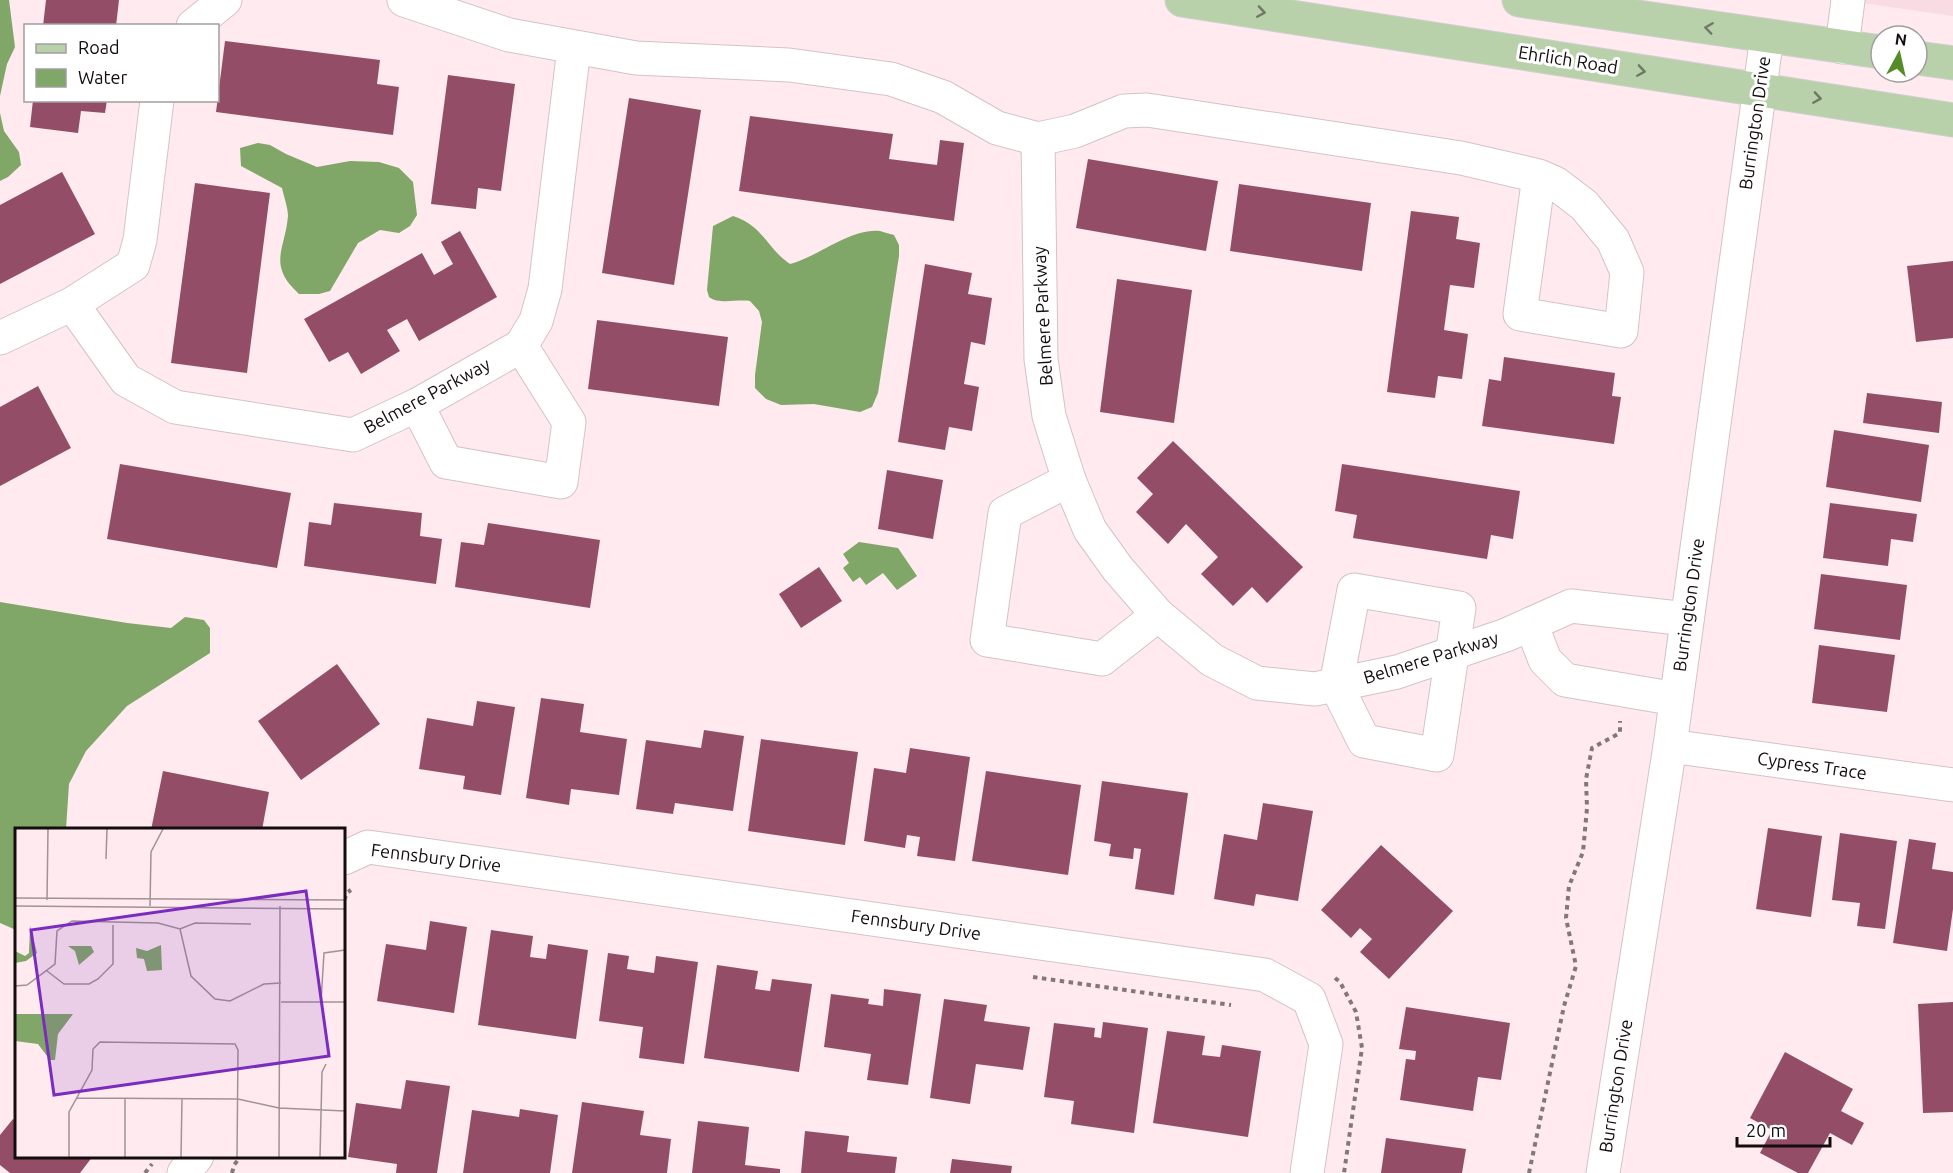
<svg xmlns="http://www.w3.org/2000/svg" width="1953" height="1173" font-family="Ubuntu,sans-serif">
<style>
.built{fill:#f8dbe3}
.water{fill:#80a767}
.building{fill:#944d67}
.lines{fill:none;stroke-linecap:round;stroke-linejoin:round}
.minor-casing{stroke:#d5c2c7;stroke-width:35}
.major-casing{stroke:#d0cfcf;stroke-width:35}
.path{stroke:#84777a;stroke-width:4;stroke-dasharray:4.5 4.5;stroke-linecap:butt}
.minor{stroke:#fff;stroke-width:33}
.major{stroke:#b9d1ab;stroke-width:33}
.oneway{stroke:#6f7965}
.labels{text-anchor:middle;stroke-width:6;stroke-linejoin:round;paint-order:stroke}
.street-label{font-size:18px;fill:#140d0f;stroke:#fff}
.inset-road{fill:none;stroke:#a09295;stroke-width:1.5}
.view{fill:#7b2cbf;fill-opacity:0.15;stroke:#7b2cbf;stroke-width:3}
.inset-edge{fill:none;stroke:#140d0f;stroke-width:3}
</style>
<rect width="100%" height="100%" fill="#feeaef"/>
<!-- built -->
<polygon class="built" points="1841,0 1953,0 1953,16"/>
<!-- water -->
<g class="water">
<polygon points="0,0 9,0 15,47 7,64 0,96"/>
<polygon points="0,113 4,131 19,152 21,165 8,177 0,181"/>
<path d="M258 143 270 145 286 154 317 167 350 161 379 162 399 168 413 182 417 215 410 226 399 233 380 230 358 243 330 291 319 294H299C267 265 285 250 288 216 288 208 284 197 282 188L241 166 240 148Z"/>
<path d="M733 216C764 226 766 248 790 264 818 257 850 228 880 231 884 232 889 234 894 235L899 245V256L878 393 872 407 860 412 814 404 781 405 766 399 755 388V375L762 322 759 311 750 301C736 299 720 305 709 297L707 290 713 226Z"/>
<polygon points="859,542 898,548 917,576 897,590 883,573 866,585 860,577 853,582 843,568 849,563 843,554"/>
<polygon points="0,602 127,623 171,628 185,617 204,620 210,628 210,653 127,706 86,751 69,784 66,829 16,830 16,930 0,923"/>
</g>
<!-- building -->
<g class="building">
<polygon points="46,0 119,0 116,26 43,26"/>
<polygon points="225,41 380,60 377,84 399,87 393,135 216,112"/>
<polygon points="448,75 515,84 501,191 478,188 476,209 431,204"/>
<polygon points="629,98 701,110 674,285 602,273"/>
<polygon points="33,100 107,100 105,113 81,111 78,133 30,127"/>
<polygon points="750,116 893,134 889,159 937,165 940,140 964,143 954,221 739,191"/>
<polygon points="1088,159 1218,181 1206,251 1076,228"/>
<polygon points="62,172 95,234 0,284 0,205"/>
<polygon points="195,183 270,193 247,373 171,363"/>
<polygon points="1239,184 1371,203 1362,271 1230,251"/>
<polygon points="1411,211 1459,217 1456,239 1480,243 1474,288 1450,285 1444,330 1468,334 1462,379 1438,376 1435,398 1387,392"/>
<polygon points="460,231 497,297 419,341 407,319 387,330 400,351 361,374 348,352 329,362 304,319 422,253 434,275 453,264 441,242"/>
<polygon points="1953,261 1953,338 1916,342 1907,266"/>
<polygon points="925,264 972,273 968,294 992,298 985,345 971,342 964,384 979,387 972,431 949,427 945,450 898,442"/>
<polygon points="1117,279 1192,290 1174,423 1100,412"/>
<polygon points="597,320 728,337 719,406 588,389"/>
<polygon points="1504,357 1615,373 1612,396 1621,397 1614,444 1482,426 1489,379 1501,381"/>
<polygon points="38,386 71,448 0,486 0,407"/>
<polygon points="1867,393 1942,402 1939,433 1863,423"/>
<polygon points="1834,430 1929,445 1921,502 1826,487"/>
<polygon points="1173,441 1303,567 1267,603 1252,587 1233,606 1201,574 1218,557 1186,524 1168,544 1136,512 1153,494 1137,478"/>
<polygon points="120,464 291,493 277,568 107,539"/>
<polygon points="1342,464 1520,491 1513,539 1491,535 1487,559 1353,538 1357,515 1335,511"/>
<polygon points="887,470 943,480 933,539 878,529"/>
<polygon points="334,503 422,513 420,536 442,539 436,584 304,566 309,522 331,525"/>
<polygon points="1830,503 1917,514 1913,542 1891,539 1888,566 1823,558"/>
<polygon points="488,523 600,540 590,608 455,587 461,542 484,545"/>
<polygon points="819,567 842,601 801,628 779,594"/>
<polygon points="1821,574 1907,585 1900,640 1814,629"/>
<polygon points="1819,645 1895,655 1887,712 1812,703"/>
<polygon points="337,664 380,724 301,780 258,721"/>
<polygon points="541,698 584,704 580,732 627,739 619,795 571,789 569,805 526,798"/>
<polygon points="477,701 515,707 501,795 463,789 465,776 419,769 427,718 473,726"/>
<polygon points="704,730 744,736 733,811 675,803 673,814 636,809 646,740 701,748"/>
<polygon points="761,739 858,752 845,845 748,831"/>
<polygon points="910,748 970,757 955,861 917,856 920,837 907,835 905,848 864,841 874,768 906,773"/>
<polygon points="163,771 269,792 262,830 151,830"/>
<polygon points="986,771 1081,785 1068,875 972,861"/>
<polygon points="1102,781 1188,793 1174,895 1135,889 1141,849 1134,848 1133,859 1109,856 1111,844 1094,841"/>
<polygon points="1263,803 1313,811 1298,901 1256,894 1254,906 1214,899 1224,834 1257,840"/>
<polygon points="1768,828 1822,836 1811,917 1756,909"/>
<polygon points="1840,833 1897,841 1885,929 1857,926 1860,903 1832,900"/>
<polygon points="1909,839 1936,843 1932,869 1953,872 1953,909 1947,951 1893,943"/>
<polygon points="1381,845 1453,911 1389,979 1360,952 1372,939 1360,928 1351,938 1321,910"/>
<polygon points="430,921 467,927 454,1013 377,1001 386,944 426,950"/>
<polygon points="491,930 533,936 530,957 546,959 548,944 588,950 576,1039 478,1025"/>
<polygon points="608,953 629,956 627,969 654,973 656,956 698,962 684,1064 639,1058 643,1027 599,1021"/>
<polygon points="717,965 758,971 755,989 770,991 772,979 812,984 799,1072 704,1058"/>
<polygon points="884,989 921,994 908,1085 867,1080 871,1054 824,1047 831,994 869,999 868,1004 883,1006"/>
<polygon points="944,999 987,1005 984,1021 1030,1027 1023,1070 976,1064 970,1104 930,1098"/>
<polygon points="1953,1002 1953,1112 1923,1113 1918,1004"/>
<polygon points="1406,1007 1510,1023 1501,1080 1478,1077 1473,1111 1400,1100 1406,1059 1415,1060 1416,1051 1399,1049"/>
<polygon points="1103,1022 1148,1028 1134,1133 1071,1124 1074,1101 1044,1097 1054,1023 1095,1028 1094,1037 1101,1038"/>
<polygon points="1167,1031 1205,1036 1202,1055 1220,1057 1222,1045 1261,1051 1248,1137 1153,1123"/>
<polygon points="1785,1052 1853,1089 1841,1111 1864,1123 1852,1145 1830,1133 1808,1173 1798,1173 1760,1153 1772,1130 1750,1118"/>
<polygon points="406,1080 450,1086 437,1173 396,1173 397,1164 348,1157 356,1103 401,1109"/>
<polygon points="582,1102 644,1111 640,1135 671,1139 667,1173 572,1173"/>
<polygon points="520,1109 558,1115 550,1173 463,1173 472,1110 519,1117"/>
<polygon points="13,1119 16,1122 16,1156 93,1156 80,1173 10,1173 0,1165 0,1135"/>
<polygon points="698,1121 749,1127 745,1165 780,1169 780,1173 692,1173"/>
<polygon points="805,1131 849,1136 847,1152 897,1157 895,1173 801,1173"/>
<polygon points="1386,1138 1466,1149 1462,1173 1381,1173"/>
<polygon points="952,1159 1012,1166 1011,1173 950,1173"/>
</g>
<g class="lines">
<defs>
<g id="minor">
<polyline points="404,0 509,35 636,58 789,65 891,79 943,97 997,128 1038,139 1075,131 1124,111 1147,110 1461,158 1539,176 1555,183 1584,205 1613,240 1627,272 1621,331 1520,314 1539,176"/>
<polyline points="193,26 225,0"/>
<polyline points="1842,47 1848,0"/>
<polyline points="1038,139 1041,359 1049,416 1069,480 1090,530 1118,569 1158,615 1212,660 1257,683 1315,689 1397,672 1506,635 1571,606 1687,619"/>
<polyline points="72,304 126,380 175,407 353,435 417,405 521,346 536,321 545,289 574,48"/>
<polyline points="0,338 72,304 133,265 140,240 157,100"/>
<polyline points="417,405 446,462 561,482 569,422 521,346"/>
<polyline points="1069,480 1005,513 987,640 1102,659 1158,615"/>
<polygon points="1354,590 1459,608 1437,755 1364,741 1336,685"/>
<polyline points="1531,624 1545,660 1565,680 1676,699"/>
<polyline points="1670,746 1953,785"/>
<polyline points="344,858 368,847 1265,975 1309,999 1326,1044 1307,1173"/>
<polyline points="184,1173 197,1156"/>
<polyline points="1603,1173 1670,746 1767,36"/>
</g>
<g id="major">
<polyline points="1182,0 1953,120"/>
<polyline points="1519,0 1881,52"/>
<polyline points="1917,58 1953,63"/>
</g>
</defs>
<!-- minor casing -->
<use href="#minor" class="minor-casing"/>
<!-- major casing -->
<use href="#major" class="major-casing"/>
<!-- path -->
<g class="path">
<polyline points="344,900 348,892 351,890"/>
<polyline points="1033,977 1231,1005"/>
<polyline points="1335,978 1340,982 1356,1012 1362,1048 1344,1173"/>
<polyline points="145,1173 152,1164"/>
<polyline points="232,1173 234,1165 241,1156"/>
<polyline points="1529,1173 1564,1006 1576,966 1566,918 1569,886 1583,852 1587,808 1586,779 1592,748 1620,733 1620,721"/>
</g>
<!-- minor -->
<use href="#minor" class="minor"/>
<!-- major -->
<use href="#major" class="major"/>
</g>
<!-- one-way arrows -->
<defs><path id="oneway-chevron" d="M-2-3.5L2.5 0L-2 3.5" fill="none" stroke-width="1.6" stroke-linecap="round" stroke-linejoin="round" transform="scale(1.5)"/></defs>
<g class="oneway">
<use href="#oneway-chevron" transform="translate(1261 12) rotate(9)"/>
<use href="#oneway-chevron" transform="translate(1709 28) rotate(-172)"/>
<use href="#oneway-chevron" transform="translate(1641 71) rotate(9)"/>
<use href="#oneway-chevron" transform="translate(1817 98) rotate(9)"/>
</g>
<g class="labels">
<!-- street labels -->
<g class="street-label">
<text transform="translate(1568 60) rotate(9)" y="6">Ehrlich Road</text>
<text transform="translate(1755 123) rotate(-82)" y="6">Burrington Drive</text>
<text transform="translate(1043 316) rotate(-93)" y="6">Belmere Parkway</text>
<text transform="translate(427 396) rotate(-28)" y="6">Belmere Parkway</text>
<text transform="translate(1689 605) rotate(-82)" y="6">Burrington Drive</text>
<text transform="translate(1431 658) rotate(-17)" y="6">Belmere Parkway</text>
<text transform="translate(1812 766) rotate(8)" y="6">Cypress Trace</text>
<text transform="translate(436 858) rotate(7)" y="6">Fennsbury Drive</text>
<text transform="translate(916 925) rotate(8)" y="6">Fennsbury Drive</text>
<text transform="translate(1616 1086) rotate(-81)" y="6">Burrington Drive</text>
</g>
</g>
<!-- overview -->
<g transform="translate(15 828)">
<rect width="330" height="330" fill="#feeaef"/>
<path d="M15 98 22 125 11 133 0 135V123L10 128 14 125ZM146 117 147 142 132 143 129 131 122 130 121 120 132 123ZM53 118H76L79 124 64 137 60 123ZM0 186H58L43 206 40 232H35L23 216 0 213Z" fill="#80a767"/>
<path class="inset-road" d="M91 31 92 1M0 70 330 72M32 72 33 1M0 78 330 81M135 78 136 24 148 1M165 101 176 148 200 171 215 173 249 156 266 155M330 122 309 125 306 174H330M32 143 49 156H74L83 151 98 136V97M0 158 12 157 40 136 42 103 57 93 143 95 165 101 180 95 236 96M266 174H306M62 270 223 271 264 280 330 283M54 329V284L77 242 78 221 85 214 220 216 223 222 222 329M110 329V270M166 329 167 270M264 329 265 78M305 329 307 244 311 236"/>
<path class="view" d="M291 63 314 228 39 267 16 102Z"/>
<rect width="330" height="330" class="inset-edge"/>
</g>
<!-- legend -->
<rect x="24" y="24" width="195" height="78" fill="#ffffff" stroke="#a19e9f" stroke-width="1.5"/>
<rect x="36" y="44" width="30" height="9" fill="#b9d1ab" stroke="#a19e9f" stroke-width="1.5"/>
<text x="78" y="54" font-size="18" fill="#140d0f">Road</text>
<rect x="36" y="69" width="30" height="18" fill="#80a767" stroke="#a19e9f" stroke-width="1.5"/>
<text x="78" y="84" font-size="18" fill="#140d0f">Water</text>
<!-- north arrow -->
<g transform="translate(1899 54) rotate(8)"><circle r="28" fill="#ffffff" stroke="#a19e9f" stroke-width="1.5"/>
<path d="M0-4.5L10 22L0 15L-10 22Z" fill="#558c27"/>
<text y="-9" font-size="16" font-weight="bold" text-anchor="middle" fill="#140d0f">N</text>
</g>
<!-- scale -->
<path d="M1737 1137v9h93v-9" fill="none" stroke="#140d0f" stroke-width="3"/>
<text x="1746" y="1137" font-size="18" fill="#140d0f" stroke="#ffffff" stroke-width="4.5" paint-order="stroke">20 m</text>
</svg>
